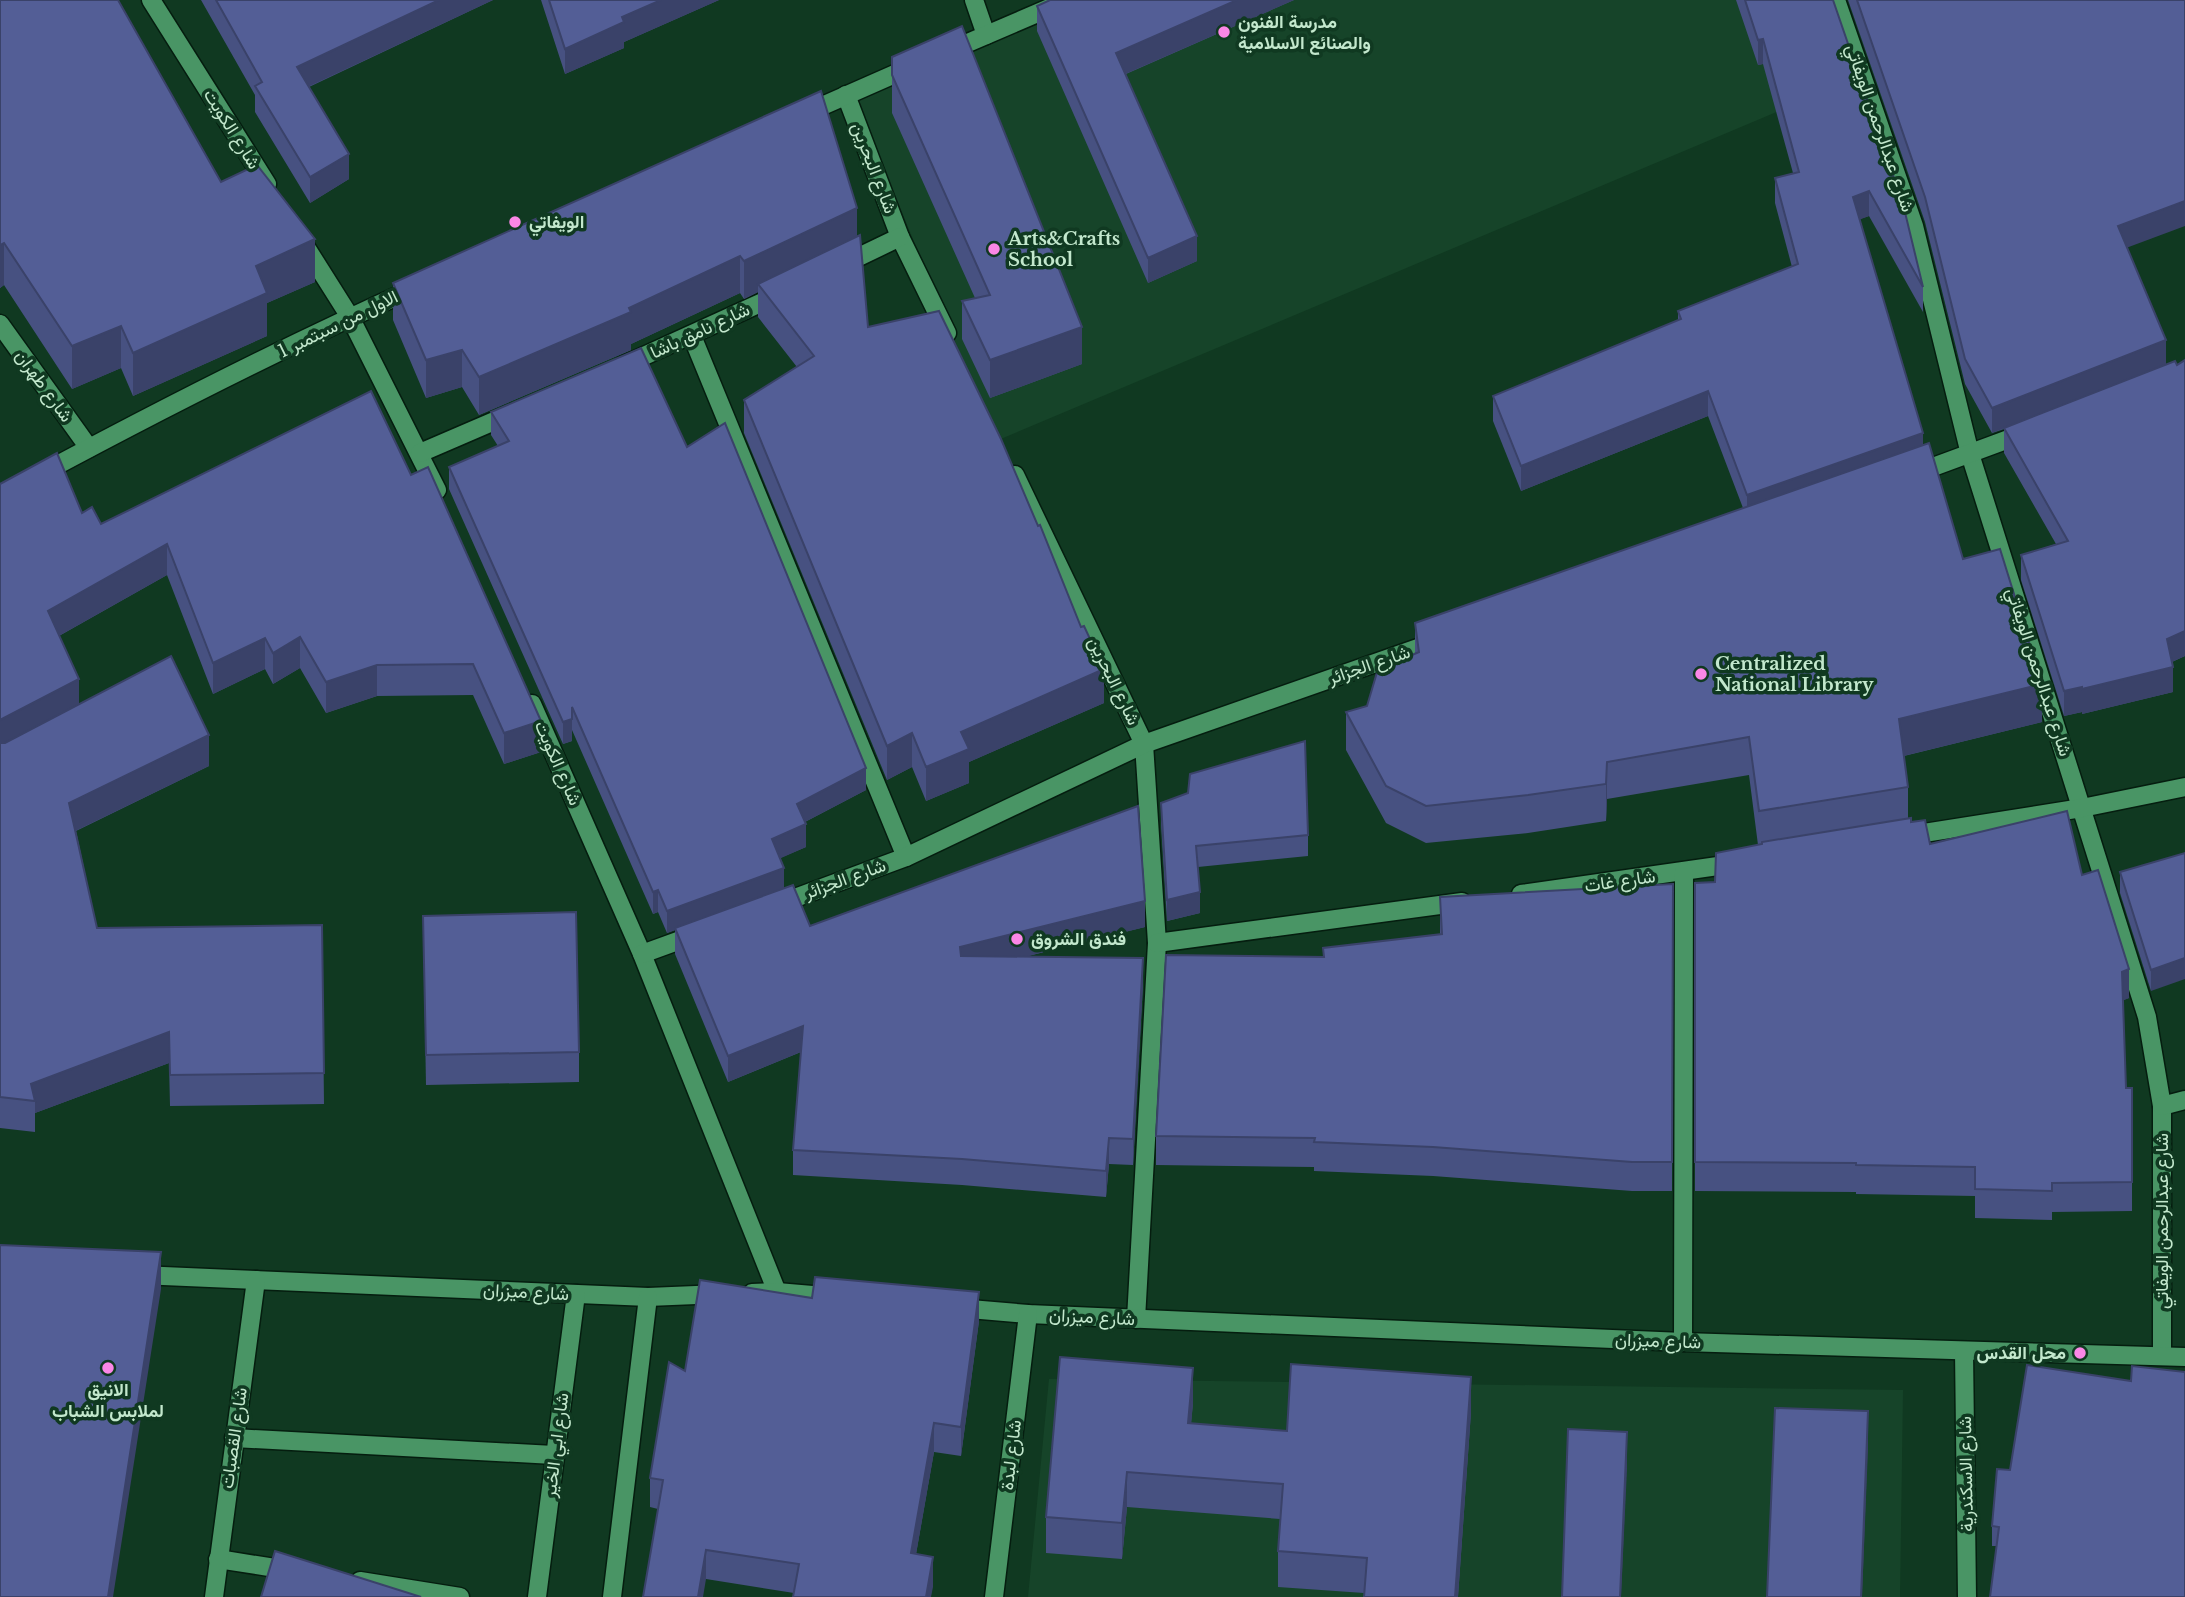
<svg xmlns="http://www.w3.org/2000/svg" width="2185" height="1597" font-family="'Libre Baskerville',Vazirmatn,serif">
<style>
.built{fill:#164429}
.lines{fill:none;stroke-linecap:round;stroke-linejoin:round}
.minor-casing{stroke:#051d0f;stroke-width:21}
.minor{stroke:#499565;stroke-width:18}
.wall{fill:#475181}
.shaded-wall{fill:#3a4269}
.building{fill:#535e96;stroke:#3a4269;stroke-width:2}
.poi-dot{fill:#fb87e6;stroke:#103921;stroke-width:2.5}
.labels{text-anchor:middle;stroke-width:7;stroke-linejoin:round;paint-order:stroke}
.poi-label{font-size:18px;font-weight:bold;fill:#c3e8cd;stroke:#103921;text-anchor:start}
.street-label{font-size:18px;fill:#c3e8cd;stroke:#103921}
</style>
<rect width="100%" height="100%" fill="#103921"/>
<!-- built -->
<g class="built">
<polygon points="1081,0 1829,0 1857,78 996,441 855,98"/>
<polygon points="1049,1379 1903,1390 1900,1597 1028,1597"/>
</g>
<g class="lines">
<defs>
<g id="minor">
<polyline points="151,0 267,184"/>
<polyline points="974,0 986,35"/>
<polyline points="1836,0 1914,226 1970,454 2147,1017 2162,1106 2162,1356"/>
<polyline points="949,51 1068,0"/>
<polyline points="846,95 900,237 947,333"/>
<polyline points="804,114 913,66"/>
<polyline points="302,241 350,317 437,490"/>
<polyline points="842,265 900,237"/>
<polyline points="0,324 89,448"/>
<polyline points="692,336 906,857"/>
<polyline points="622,366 778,295"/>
<polyline points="420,453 513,413"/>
<polyline points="1914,474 2025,433"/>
<polyline points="1015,475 1144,744 1157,943 1136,1319"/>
<path d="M0 496C136 422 274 351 415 288"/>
<polyline points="532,704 642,954 777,1292"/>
<polyline points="1905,836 2082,808 2185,787"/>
<polyline points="1521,894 1739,863"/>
<polyline points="776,905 906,857 1144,744 1438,641"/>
<polyline points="1157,943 1462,902"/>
<polyline points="642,954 697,934"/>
<polyline points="2162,1106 2185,1100"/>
<polyline points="140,1275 648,1297 720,1294"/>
<polyline points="752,1293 777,1292 836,1297"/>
<polyline points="958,1308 1028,1314 1683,1342 2185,1357"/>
<polyline points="1683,1342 1684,872"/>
<polyline points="1964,1351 1967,1597"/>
<polyline points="234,1438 554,1455"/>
<polyline points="218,1559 294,1571"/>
<polyline points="360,1581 460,1597"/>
<polyline points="214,1597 256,1280"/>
<polyline points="537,1597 576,1294"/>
<polyline points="612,1597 648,1297"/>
<polyline points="994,1597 1028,1314"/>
</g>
</defs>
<!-- minor casing -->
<use href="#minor" class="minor-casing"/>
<!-- minor -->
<use href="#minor" class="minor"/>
</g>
<!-- wall -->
<g class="wall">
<polygon points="0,0 221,182 315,282 267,303 267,336 133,396 121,368 72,389 4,285 0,288"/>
<polygon points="201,0 493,0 309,87 349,179 310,203 255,112 255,95"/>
<polygon points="541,0 719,0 624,42 624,48 565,74"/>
<polygon points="1050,0 1294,0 1126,74 1197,261 1148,283 1037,31 1037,6"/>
<polygon points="1736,0 1833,0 1923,287 1923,312 1869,216 1860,219 1923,445 1963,559 2042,722 1904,756 1908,787 1908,818 1930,844 2082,875 2129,998 2123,1000 2126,1088 2132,1088 2132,1211 2052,1212 2052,1220 1975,1218 1975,1196 1856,1194 1856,1192 1695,1191 1695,883 1715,882 1758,845 1749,775 1607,799 1606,821 1528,833 1426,843 1386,823 1346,750 1346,712 1367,706 1415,654 1415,623 1743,508 1708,416 1521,491 1493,421 1493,396 1678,320 1678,311 1792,267 1775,203 1775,178 1793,173 1763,64 1758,65"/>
<polygon points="1848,0 2185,0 2127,248 2166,364 2177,365 2185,360 2185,656 2172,662 2173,692 2082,714 2082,712 2064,716 2021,580 2021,555 2056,544 2004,453 2004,429 1992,433 1965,384 1925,222"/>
<polygon points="892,57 1082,364 990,398 962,339 962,301 975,298 892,113"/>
<polygon points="857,237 868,327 1104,703 969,762 969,783 926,801 912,767 887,780 744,433 744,400 797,367 758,317 758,292 744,299 740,293 631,344 631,350 479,415 462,387 426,398 393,320 393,283"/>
<polygon points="371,391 541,752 504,764 473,695 377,696 326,713 300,668 273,684 265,669 213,694 167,575 59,636 79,704 209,766 76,831 97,928 322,925 324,1104 170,1106 169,1063 35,1113 35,1132 0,1128 0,484 82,513 101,524"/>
<polygon points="491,412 687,447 866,790 805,822 806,847 780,858 784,888 810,926 1145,927 1024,957 1143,984 1133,1165 1109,1164 1106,1197 962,1185 793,1175 793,1150 801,1052 728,1082 675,954 675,930 667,933 658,912 653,914 572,730 572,741 563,744 449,489 449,467 498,446 491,435"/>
<polygon points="1161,803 1308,835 1308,856 1198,867 1200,913 1167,921 1161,824"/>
<polygon points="2185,853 2151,991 2120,893 2120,872"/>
<polygon points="1673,884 1672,1191 1632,1191 1433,1176 1314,1171 1314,1167 1156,1165 1156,1136 1323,957 1323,948 1440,934 1440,897"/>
<polygon points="423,916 579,1052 579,1082 426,1085"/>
<polygon points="812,1298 979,1321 961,1456 934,1452 916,1554 933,1587 794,1593 706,1579 658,1509 650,1507 650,1478 685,1371"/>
<polygon points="2131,1381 1996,1546 1992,1546 1992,1526 2010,1470"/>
<polygon points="1193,1403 1191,1423 1287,1431 1471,1412 1458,1597 1364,1597 1364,1593 1278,1587 1278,1551 1280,1519 1127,1507 1122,1559 1046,1553 1046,1517"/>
</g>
<!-- shaded-wall -->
<g class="shaded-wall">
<polygon points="439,0 493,0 297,92 297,67"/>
<polygon points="661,0 719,0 624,42 624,48 565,74 565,49 622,17"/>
<polygon points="1237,0 1294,0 1116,78 1116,53"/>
<polygon points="1763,39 1763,64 1758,65 1758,40"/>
<polygon points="349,154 349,179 310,203 310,177"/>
<polygon points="1869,191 1869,216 1853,222 1853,197"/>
<polygon points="2185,201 2185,226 2118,251 2118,226"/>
<polygon points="857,208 857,245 758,284 758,292 744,299 744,261"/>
<polygon points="1197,236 1197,261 1148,283 1148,258"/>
<polygon points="315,239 315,282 267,303 267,336 133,396 133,353 256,266"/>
<polygon points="4,243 4,285 0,288 0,245"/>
<polygon points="740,256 740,293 631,344 631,350 479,415 479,377"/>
<polygon points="121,326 121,368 72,389 72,346"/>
<polygon points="1082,327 1082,364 990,398 990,360"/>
<polygon points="2166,340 2166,365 1992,433 1992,408"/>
<polygon points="462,350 462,387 426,398 426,360"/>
<polygon points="1708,391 1708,416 1521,491 1521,466"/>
<polygon points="1923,433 1923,459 1747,520 1747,495"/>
<polygon points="167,544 167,575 48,642 48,611"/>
<polygon points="2185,631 2185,656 2167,664 2167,639"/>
<polygon points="300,637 300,668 273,684 273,653"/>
<polygon points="265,638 265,669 213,694 213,663"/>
<polygon points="377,665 377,696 326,713 326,682"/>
<polygon points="2173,667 2173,692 2082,714 2082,689"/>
<polygon points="1104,669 1104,703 969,762 969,783 926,801 926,767 961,732"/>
<polygon points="79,679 79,710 0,751 0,720"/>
<polygon points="2042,684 2042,722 1899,757 1899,719"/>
<polygon points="2082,687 2082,712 2064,716 2064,691"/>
<polygon points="572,719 572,741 563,744 563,722"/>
<polygon points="541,721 541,752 504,764 504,733"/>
<polygon points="912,733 912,767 887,780 887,746"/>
<polygon points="209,735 209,766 69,834 69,803"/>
<polygon points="1607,762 1607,799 1606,821 1606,784"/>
<polygon points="866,768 866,790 797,826 797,804"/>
<polygon points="806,824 806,847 772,862 772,839"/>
<polygon points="784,868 784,890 667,933 667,911"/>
<polygon points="658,890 658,912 653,914 653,892"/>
<polygon points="1200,892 1200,913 1167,921 1167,900"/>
<polygon points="1145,901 1145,927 960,973 960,947"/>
<polygon points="1143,958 1143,984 1133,1165 1133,1139"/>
<polygon points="2185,958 2185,979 2151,991 2151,970"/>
<polygon points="2129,969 2129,998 2122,1001 2122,972"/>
<polygon points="803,1026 803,1051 728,1082 728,1056"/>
<polygon points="169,1032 169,1063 35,1113 35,1101 31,1084"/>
<polygon points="1109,1138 1109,1164 1106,1197 1106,1171"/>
<polygon points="161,1252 161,1289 113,1597 108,1597"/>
<polygon points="979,1292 979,1321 961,1456 961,1427"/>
<polygon points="1193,1368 1193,1403 1188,1459 1188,1423"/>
<polygon points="1471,1377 1471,1412 1458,1597 1455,1597"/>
<polygon points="1868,1411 1868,1449 1862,1597 1861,1597"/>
<polygon points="934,1423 934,1452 911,1583 911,1553"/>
<polygon points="1627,1432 1627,1469 1621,1597 1620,1597"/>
<polygon points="1127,1472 1127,1507 1122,1559 1122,1523"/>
<polygon points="706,1550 706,1579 703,1597 698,1597"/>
<polygon points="933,1557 933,1587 931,1597 926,1597"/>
</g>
<!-- building -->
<g class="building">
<polygon points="0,0 118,0 221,182 257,165 315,239 256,266 267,293 133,353 121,326 72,346 4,243 0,245"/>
<polygon points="216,0 439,0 297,67 349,154 310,177 255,86 262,82"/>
<polygon points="549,0 661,0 622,17 624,22 565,49"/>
<polygon points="1050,0 1237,0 1116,53 1197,236 1148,258 1037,6"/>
<polygon points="1745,0 1833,0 1903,204 1923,287 1869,191 1853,197 1923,433 1747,495 1708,391 1521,466 1493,396 1681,319 1678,311 1798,264 1775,178 1799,172 1763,39 1758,40"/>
<polygon points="1857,0 2185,0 2185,201 2118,226 2166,340 1992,408 1965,359 1925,197"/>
<polygon points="962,26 1082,327 990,360 962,301 990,295 892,75 892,57"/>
<polygon points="821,91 857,208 744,261 740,256 629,308 631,312 479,377 462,350 426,360 393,283"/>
<polygon points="860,235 868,327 939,311 1001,439 1038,526 1040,525 1081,627 1084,626 1104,669 961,732 969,749 926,767 912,733 887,746 744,400 814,356 758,284"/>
<polygon points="641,348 687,447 725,423 866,768 797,804 806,824 772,839 784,868 667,911 658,890 653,892 572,707 572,719 563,722 449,467 509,441 491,412"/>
<polygon points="2185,360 2185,631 2167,639 2173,667 2082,689 2082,687 2064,691 2021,555 2068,541 2004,428 2175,361 2177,365"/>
<polygon points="371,391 411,475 428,467 541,721 504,733 473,664 377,665 326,682 300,637 273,653 265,638 213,663 167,544 48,611 79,679 0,720 0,484 57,453 82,513 92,507 101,524"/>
<polygon points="1929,443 1963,559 2000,549 2042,684 1899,719 1908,787 1759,811 1749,737 1607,762 1606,784 1528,795 1426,806 1386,786 1346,712 1367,706 1378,669 1419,652 1415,623"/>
<polygon points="171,656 209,735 69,803 97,928 322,925 324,1073 170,1075 169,1032 31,1084 35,1101 0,1097 0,743 5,743"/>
<polygon points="1305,741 1308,835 1196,846 1200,892 1167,900 1161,803 1188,793 1190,774"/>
<polygon points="1138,806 1145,901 960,947 961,956 1143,958 1133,1139 1109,1138 1106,1171 962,1159 793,1150 803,1026 728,1056 675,928 793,885 810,926"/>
<polygon points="2067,811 2082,875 2098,870 2129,969 2122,972 2126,1088 2132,1088 2132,1182 2052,1183 2052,1191 1975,1189 1975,1167 1856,1165 1856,1163 1695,1162 1695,883 1715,882 1716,853 1762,844 1762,842 1911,818 1911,822 1925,820 1930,844"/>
<polygon points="2185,853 2185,958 2151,970 2120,872"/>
<polygon points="1673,884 1672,1162 1632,1162 1433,1147 1314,1142 1315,1138 1156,1136 1166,955 1324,957 1323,948 1442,934 1440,897"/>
<polygon points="576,912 579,1052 426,1055 423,916"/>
<polygon points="0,1245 161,1252 108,1597 0,1597"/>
<polygon points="815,1277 979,1292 961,1427 934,1423 911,1553 933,1557 926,1597 793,1597 799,1564 706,1550 698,1597 643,1597 663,1480 650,1478 669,1362 685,1371 700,1280 812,1298"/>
<polygon points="1060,1357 1193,1368 1188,1423 1287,1431 1291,1364 1471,1377 1455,1597 1364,1597 1367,1558 1278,1551 1283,1484 1127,1472 1122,1523 1046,1517"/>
<polygon points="2027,1365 2131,1381 2132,1366 2185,1372 2185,1597 1990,1597 1999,1527 1992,1526 1997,1469 2010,1470"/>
<polygon points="1775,1408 1868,1411 1861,1597 1767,1597"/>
<polygon points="1568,1429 1627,1432 1620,1597 1562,1597"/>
<polygon points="275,1551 421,1597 261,1597"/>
</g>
<!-- markers -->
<g class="poi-dot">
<circle cx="1224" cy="32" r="7"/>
<circle cx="515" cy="222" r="7"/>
<circle cx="994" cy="249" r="7"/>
<circle cx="1701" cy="674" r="7"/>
<circle cx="1017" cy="939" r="7"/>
<circle cx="2080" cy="1353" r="7"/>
<circle cx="108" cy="1368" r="7"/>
</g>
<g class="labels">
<!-- poi labels -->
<g class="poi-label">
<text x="1238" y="28">مدرسة الفنون<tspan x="1238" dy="21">والصنائع الاسلامية</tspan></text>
<text x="529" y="228">الويفاتي</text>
<text x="1008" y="245">Arts&amp;Crafts<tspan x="1008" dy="21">School</tspan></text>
<text x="1715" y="670">Centralized<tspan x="1715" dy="21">National Library</tspan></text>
<text x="1031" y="945">فندق الشروق</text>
<text x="2066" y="1359" text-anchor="end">محل القدس</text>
<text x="108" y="1396" text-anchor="middle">الانيق<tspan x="108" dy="21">لملابس الشباب</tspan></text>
</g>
<!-- street labels -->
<g class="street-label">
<text transform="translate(1880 128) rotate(71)" y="6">شارع عبدالرحمن الويفاتي</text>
<text transform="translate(232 129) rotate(58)" y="6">شارع الكويت</text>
<text transform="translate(874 168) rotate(69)" y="6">شارع البحرين</text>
<text transform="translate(338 324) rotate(-26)" y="6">الاول من سبتمبر 1</text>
<text transform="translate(700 331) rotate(-25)" y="6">شارع نامق باشا</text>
<text transform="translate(44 386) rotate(54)" y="6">شارع طهران</text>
<text transform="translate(1369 665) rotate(-19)" y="6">شارع الجزائر</text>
<text transform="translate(2039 672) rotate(72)" y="6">شارع عبدالرحمن الويفاتي</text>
<text transform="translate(1114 681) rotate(64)" y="6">شارع البحرين</text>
<text transform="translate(558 763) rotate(66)" y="6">شارع الكويت</text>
<text transform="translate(845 879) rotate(-20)" y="6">شارع الجزائر</text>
<text transform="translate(1620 881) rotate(-8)" y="6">شارع غات</text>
<text transform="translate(2162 1221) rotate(-90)" y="6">شارع عبدالرحمن الويفاتي</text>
<text transform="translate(526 1292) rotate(3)" y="6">شارع ميزران</text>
<text transform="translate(1092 1317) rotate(3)" y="6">شارع ميزران</text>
<text transform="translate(1658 1341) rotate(2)" y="6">شارع ميزران</text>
<text transform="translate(234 1438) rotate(-82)" y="6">شارع القصبات</text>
<text transform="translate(556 1445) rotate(-83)" y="6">شارع ابي الخير</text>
<text transform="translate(1011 1455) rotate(-83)" y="6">شارع لبدة</text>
<text transform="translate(1966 1474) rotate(-91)" y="6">شارع الاسكندرية</text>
</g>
</g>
</svg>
